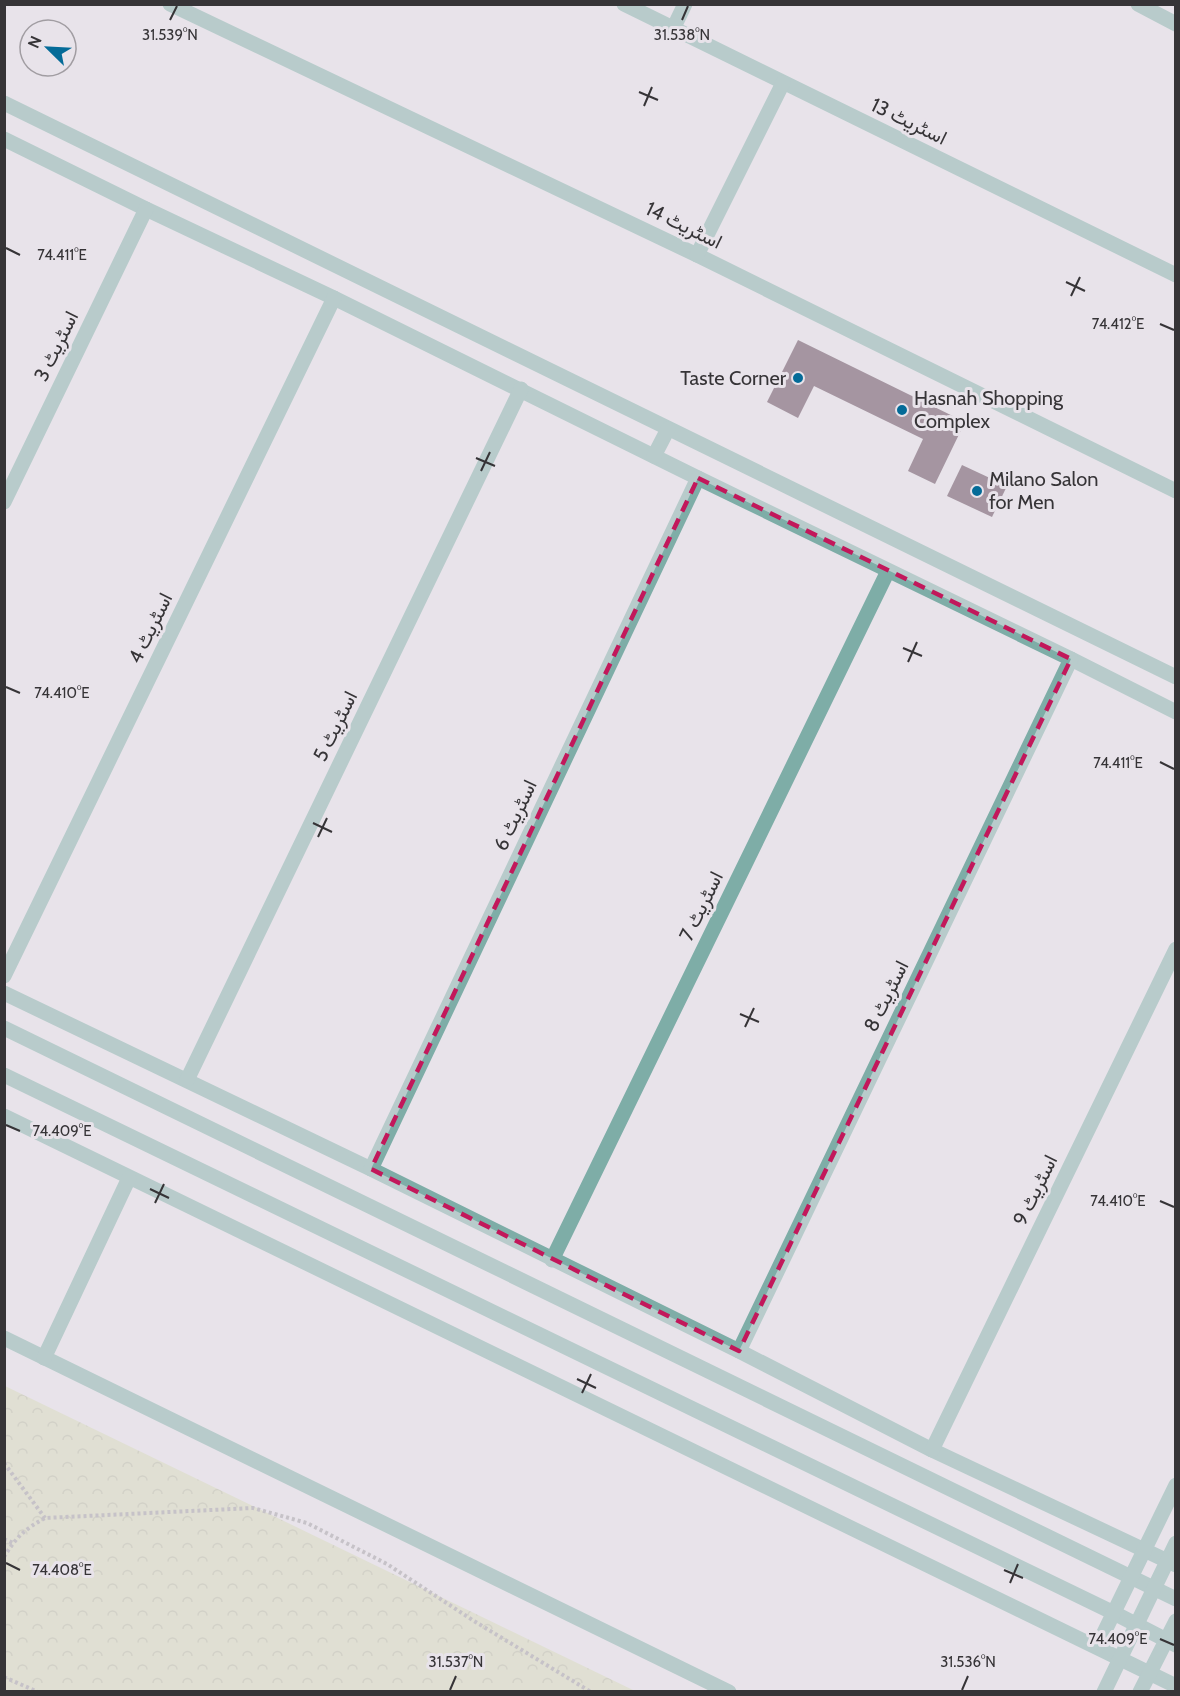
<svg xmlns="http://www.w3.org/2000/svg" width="1180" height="1696" font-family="Cabin,Vazirmatn,sans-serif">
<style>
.park{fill:url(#park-crowns)}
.building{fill:#54364a}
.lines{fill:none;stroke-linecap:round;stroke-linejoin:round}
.path{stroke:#9e9a9f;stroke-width:4;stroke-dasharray:3 3;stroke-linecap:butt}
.minor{stroke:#7eada7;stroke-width:15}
.marked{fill:none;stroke:#c2185b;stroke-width:4.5;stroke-dasharray:12 8;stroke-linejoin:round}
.ticks{fill:none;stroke:#363437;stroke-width:2}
.poi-dot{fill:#046b98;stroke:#e8e3ea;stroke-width:2}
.labels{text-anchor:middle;stroke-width:6;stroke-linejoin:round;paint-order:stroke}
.street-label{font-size:20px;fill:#363437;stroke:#e8e3ea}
.poi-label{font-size:20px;fill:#363437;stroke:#e8e3ea;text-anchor:start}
.ticks-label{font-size:15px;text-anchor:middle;fill:#363437;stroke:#e8e3ea;stroke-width:6;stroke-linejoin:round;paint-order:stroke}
</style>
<defs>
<pattern id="park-crowns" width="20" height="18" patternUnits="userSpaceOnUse" patternTransform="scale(1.5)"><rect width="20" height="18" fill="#d7d9b8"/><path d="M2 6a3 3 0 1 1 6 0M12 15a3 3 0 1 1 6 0" fill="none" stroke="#b9bb9f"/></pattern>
</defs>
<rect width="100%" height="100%" fill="#e8e3ea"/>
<!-- park -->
<polygon class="park" points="5,1386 635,1691 5,1691"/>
<!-- building -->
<g class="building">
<polygon points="798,340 965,422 935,484 908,471 923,439 814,386 798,418 767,402"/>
<polygon points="962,465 1007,486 992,517 947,496"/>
</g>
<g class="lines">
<!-- path -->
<g class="path">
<polyline points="4,1463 45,1518"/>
<polyline points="4,1539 13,1543"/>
<path d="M4 1557C16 1537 25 1529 45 1518L253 1508 307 1523 387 1564 474 1621 591 1692"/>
<polyline points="4,1677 38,1692"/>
</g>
<!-- minor -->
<g class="minor">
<polyline points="170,4 697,255 1176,491"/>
<polyline points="624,4 1176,275"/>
<polyline points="1138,4 1176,24"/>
<polyline points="673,29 685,4"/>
<polyline points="4,103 1176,677"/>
<polyline points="4,139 146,209 334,298 698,478 1071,659 1176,712"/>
<polyline points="697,255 783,83"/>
<polyline points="654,456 668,429"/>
<polyline points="4,502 146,209"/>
<polyline points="4,976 334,298"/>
<polyline points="4,993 371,1169 739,1351 932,1450 1176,1565"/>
<polyline points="4,1028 1176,1599"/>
<polyline points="4,1075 1114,1613 1176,1645"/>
<polyline points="187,1080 521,389"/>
<polyline points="4,1116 1176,1686"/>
<polyline points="371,1169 698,478"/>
<polyline points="552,1260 888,571"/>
<polyline points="4,1338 729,1692"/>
<polyline points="739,1351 1071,659"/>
<polyline points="44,1358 129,1178"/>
<polyline points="932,1450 1176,949"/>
<polyline points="1097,1647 1176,1485"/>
<polyline points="1104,1692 1176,1543"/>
<polyline points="1140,1692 1176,1621"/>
</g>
</g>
<!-- marked area -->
<path d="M0 0H1180V1696H0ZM698 478 1071 659 739 1351 371 1169Z" fill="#e8e3ea" fill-opacity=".55" fill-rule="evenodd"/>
<path class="marked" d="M698 478 1071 659 739 1351 371 1169Z"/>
<!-- ticks -->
<path class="ticks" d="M170 20 177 6M682 20 688 6M639 92 658 100M644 106 652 87M6 248 20 255M1066 282 1085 291M1071 296 1080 277M1160 324 1174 330M476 458 495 466M481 471 490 452M903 648 922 656M908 662 917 642M6 687 20 693M1160 762 1174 769M313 823 332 832M318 837 327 818M740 1014 759 1022M745 1027 754 1008M6 1125 20 1131M150 1189 169 1198M1160 1201 1174 1207M155 1203 164 1184M577 1379 596 1388M582 1393 591 1374M6 1563 20 1570M1004 1570 1023 1578M1010 1583 1018 1564M1160 1639 1174 1645M450 1690 456 1676M962 1690 968 1676"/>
<!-- markers -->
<g class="poi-dot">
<circle cx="798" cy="378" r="6"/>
<circle cx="902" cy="410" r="6"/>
<circle cx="977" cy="491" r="6"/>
</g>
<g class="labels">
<!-- street labels -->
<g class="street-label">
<text transform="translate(909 121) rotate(26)" y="7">اسٹریٹ 13</text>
<text transform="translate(684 225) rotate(26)" y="7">اسٹریٹ 14</text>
<text transform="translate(56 346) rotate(-64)" y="7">اسٹریٹ 3</text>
<text transform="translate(150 628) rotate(-64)" y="7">اسٹریٹ 4</text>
<text transform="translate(335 726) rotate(-64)" y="7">اسٹریٹ 5</text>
<text transform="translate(515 815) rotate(-65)" y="7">اسٹریٹ 6</text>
<text transform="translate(701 906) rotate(-64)" y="7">اسٹریٹ 7</text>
<text transform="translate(886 996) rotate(-64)" y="7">اسٹریٹ 8</text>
<text transform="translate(1035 1190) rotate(-64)" y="7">اسٹریٹ 9</text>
</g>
<!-- poi labels -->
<g class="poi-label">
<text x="786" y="385" text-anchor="end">Taste Corner</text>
<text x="914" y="405">Hasnah Shopping<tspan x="914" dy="23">Complex</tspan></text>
<text x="989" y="486">Milano Salon<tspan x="989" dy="23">for Men</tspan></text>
</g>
</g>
<g class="ticks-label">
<text x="170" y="40">31.539°N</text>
<text x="682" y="40">31.538°N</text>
<text x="62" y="260">74.411°E</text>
<text x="1118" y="329">74.412°E</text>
<text x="62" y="698">74.410°E</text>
<text x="1118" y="768">74.411°E</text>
<text x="62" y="1136">74.409°E</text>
<text x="1118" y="1206">74.410°E</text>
<text x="62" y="1575">74.408°E</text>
<text x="1118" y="1644">74.409°E</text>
<text x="456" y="1667">31.537°N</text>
<text x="968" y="1667">31.536°N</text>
</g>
<!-- border -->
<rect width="1180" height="1696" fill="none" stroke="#363437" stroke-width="12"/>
<!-- north arrow -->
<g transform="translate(48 48) rotate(294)"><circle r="28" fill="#e8e3ea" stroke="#a19da2" stroke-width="1.5"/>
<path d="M0-4.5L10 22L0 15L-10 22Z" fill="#046b98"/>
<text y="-9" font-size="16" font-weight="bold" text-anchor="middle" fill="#363437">N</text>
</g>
</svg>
